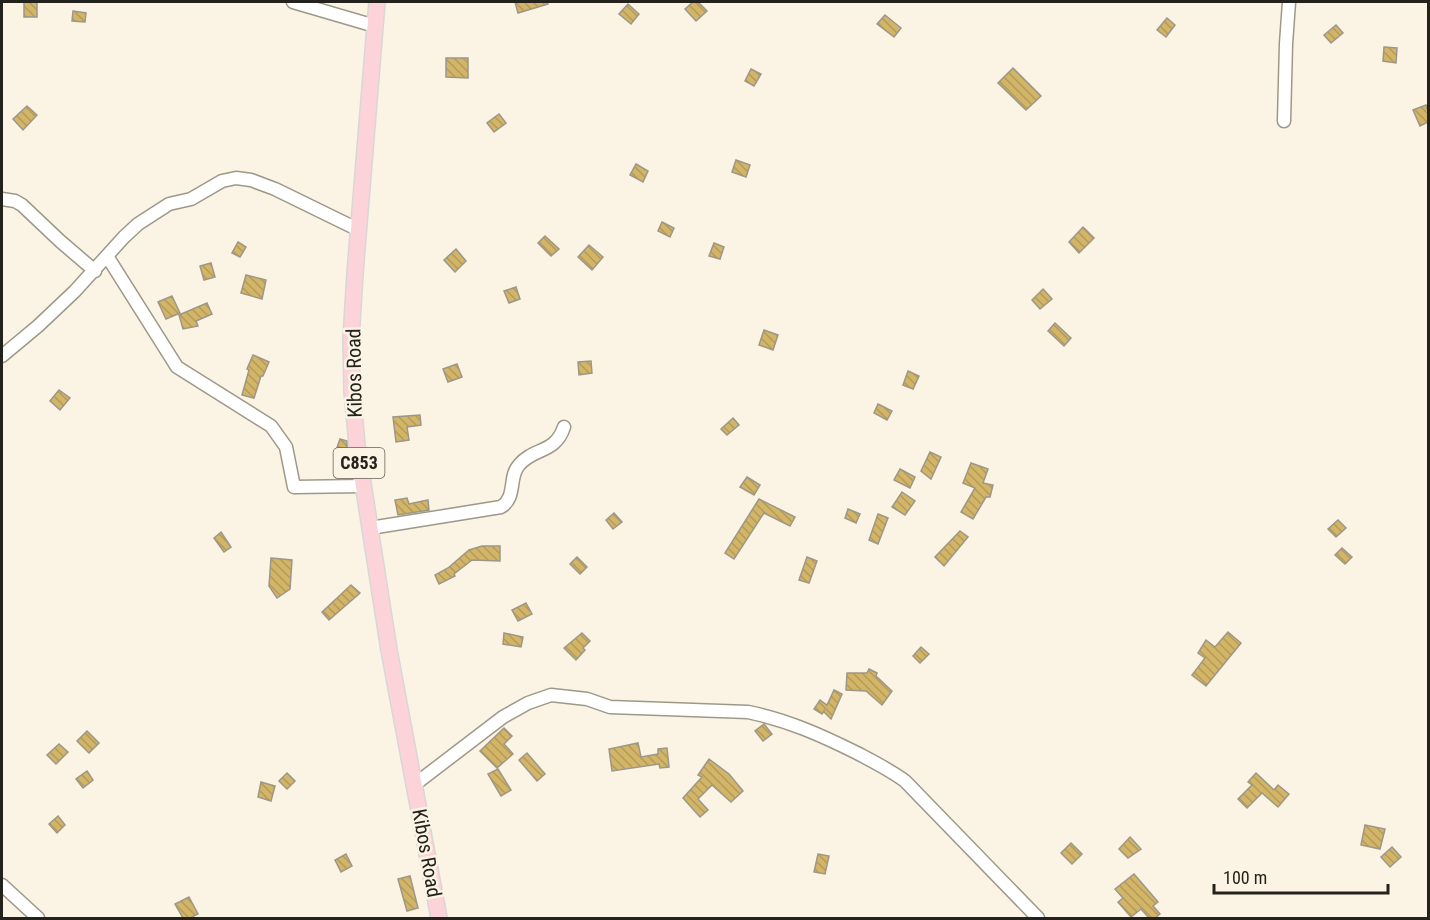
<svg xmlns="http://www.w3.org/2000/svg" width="1430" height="920" font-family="'Roboto Condensed',sans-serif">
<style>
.building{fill:url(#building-back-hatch);stroke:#9d9788;stroke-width:1.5}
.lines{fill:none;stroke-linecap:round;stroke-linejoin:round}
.minor-casing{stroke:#9e9888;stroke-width:15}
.major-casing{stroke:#d8d7d6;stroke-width:18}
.minor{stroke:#fff;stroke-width:12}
.major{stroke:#fdd3da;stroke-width:15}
.labels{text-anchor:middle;stroke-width:5;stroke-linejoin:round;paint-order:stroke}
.shield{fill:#fbf4e4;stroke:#646158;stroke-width:1.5}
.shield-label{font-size:18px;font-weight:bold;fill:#24221c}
.street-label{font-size:20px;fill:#24221c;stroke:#fbf4e4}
</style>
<defs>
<pattern id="building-back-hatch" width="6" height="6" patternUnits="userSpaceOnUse" patternTransform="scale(1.5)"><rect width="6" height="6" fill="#d3b567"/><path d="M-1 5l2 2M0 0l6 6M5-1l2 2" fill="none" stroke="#b59b59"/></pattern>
</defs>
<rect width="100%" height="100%" fill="#fbf4e4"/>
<!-- building -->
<g class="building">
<rect x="24" y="2" width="13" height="15"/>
<polygon points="515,2 547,2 548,4 518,13"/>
<polygon points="693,2 698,2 707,11 696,21 685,9"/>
<polygon points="628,4 639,14 631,24 619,14"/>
<polygon points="73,11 86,13 85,22 72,21"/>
<polygon points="885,15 901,28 894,37 877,24"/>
<polygon points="1167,18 1175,25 1166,37 1157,30"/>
<polygon points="1336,25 1343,33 1331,43 1324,35"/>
<polygon points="1384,47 1397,48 1396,63 1383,61"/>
<polygon points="446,58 468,58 468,78 446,77"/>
<polygon points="1013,68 1041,96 1026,110 998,83"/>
<polygon points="751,69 761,74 754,86 745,81"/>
<polygon points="1426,105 1428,112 1428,122 1420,126 1413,110"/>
<polygon points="27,106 37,115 23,130 13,119"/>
<polygon points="499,114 506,123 494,132 487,123"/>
<polygon points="736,160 750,165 746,177 732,172"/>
<polygon points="636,164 648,171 643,182 630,175"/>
<polygon points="662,222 674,228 670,237 658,231"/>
<polygon points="1083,227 1094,238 1079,253 1069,242"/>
<polygon points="545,236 559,249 551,256 538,243"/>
<polygon points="238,242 246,247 240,257 232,253"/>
<polygon points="714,243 724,247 720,259 709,256"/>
<polygon points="589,245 603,257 592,270 578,257"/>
<polygon points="456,249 466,261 455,272 444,260"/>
<polygon points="211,263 215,277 204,280 200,266"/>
<polygon points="246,275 266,280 262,299 241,293"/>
<polygon points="516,287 520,299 509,303 504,291"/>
<polygon points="1043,289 1052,299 1040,309 1032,300"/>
<polygon points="172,296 180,313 166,319 158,302"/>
<polygon points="207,303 212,314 196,321 198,326 183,329 179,315"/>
<polygon points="1055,323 1071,338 1064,346 1048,331"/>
<polygon points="764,330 778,335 773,350 759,345"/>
<polygon points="253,355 269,362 263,376 261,376 254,398 242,395 249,370 247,369"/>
<polygon points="591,361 592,373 579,375 578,362"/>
<polygon points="457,364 462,377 448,382 443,369"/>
<polygon points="908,371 919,376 913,389 903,385"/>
<polygon points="59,390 70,398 60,410 50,401"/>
<polygon points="878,404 892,411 887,420 874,413"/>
<polygon points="420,415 421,425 407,427 409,440 396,442 393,417"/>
<polygon points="733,418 739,425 727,435 721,429"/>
<polygon points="340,439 347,441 347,447 342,459 334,456"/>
<polygon points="930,452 941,457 931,479 921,471"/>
<polygon points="971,463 988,469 983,483 993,485 990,497 986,497 973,519 961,512 975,488 963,483"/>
<polygon points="900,469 915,477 910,488 894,480"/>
<polygon points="747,477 760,485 754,495 740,487"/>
<polygon points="902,492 915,501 905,515 892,507"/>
<polygon points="407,498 409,504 428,500 429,510 398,515 395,500"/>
<polygon points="759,499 795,517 790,526 764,513 734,559 725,553"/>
<polygon points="848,509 860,514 856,523 845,518"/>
<polygon points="614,513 622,522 613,529 606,520"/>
<polygon points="878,514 888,518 878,544 869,540"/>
<polygon points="1338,520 1346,528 1336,537 1328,529"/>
<polygon points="960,531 968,537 944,566 935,557"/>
<polygon points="221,532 231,547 224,552 214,538"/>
<polygon points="482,546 500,546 500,561 472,560 454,574 455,576 439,584 435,575 448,568 469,550"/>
<polygon points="1342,548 1352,557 1345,564 1335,555"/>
<polygon points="577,557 587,567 580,574 570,564"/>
<polygon points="807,557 817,561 809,583 799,580"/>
<polygon points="271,558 292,560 290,589 277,598 269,586"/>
<polygon points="351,585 360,593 329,620 322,612"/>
<polygon points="526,603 532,614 518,621 512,610"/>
<polygon points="1228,632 1241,643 1206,686 1192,675 1205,658 1198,653 1206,640 1215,647"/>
<polygon points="504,633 523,637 521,647 503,644"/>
<polygon points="582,633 590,641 583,648 585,650 576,660 564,648"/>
<polygon points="921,647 929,654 920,663 913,656"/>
<polygon points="869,669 877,673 876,676 892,691 882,705 866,691 846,690 847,673 867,673"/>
<polygon points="834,690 842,694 831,719 824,712 824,711 822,714 814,709 820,700 827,705"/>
<polygon points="764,724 772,734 763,741 755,731"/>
<polygon points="504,728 512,736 504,744 513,754 497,768 480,751"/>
<polygon points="87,731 99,743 89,753 77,741"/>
<polygon points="638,743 641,757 658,754 658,749 667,748 669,767 660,768 659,764 612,771 609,749"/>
<polygon points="59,744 68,752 56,764 47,755"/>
<polygon points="527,753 545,774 537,781 519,760"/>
<polygon points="709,759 729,774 743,791 731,802 712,785 698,799 708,810 700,817 683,798 702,777 698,775"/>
<polygon points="498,769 511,790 501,796 488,774"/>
<polygon points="87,771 93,780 83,788 76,779"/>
<polygon points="287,773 295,781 287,789 279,781"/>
<polygon points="1256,773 1274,790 1278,785 1289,794 1278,807 1262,793 1247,808 1238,799 1252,785 1248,782"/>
<polygon points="261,782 275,786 271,801 258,797"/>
<polygon points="58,816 65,825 57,833 49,824"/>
<polygon points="1365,825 1385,829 1380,849 1361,845"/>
<polygon points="1130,837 1141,849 1128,858 1119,849"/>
<polygon points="1071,843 1082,854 1072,864 1061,853"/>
<polygon points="1392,847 1401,857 1390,867 1381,857"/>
<polygon points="346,854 352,866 341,872 335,860"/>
<polygon points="818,854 829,856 825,874 814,872"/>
<polygon points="1134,874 1158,902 1153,906 1160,914 1155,918 1149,918 1141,909 1131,917 1118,902 1123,898 1115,889"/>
<polygon points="410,876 418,908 407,911 398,879"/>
<polygon points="189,897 198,914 190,918 183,918 175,904"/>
</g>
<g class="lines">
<defs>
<g id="minor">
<polyline points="293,2 375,26"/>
<polyline points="1284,121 1286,44 1289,2"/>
<polyline points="2,199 15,201 22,205 60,241 95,271"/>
<polyline points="107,256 177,367 271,426 286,447 294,487 363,486"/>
<polyline points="2,356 38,326 75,291 124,237 138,224 169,204 191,199 222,181 236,178 251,180 275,189 359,230"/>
<path d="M370 528 501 507C517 497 508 477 519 465 534 447 555 454 564 427"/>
<path d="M414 785 503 717 528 703 551 695 587 699 610 707 748 712C787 720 821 735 857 753 874 762 890 770 905 781L1038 918"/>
<polyline points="2,885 38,918"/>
</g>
<polyline id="major" points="377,2 355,273 351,339 352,391 357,445 389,650 439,918"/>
</defs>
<!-- minor casing -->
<use href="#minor" class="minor-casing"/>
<!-- major casing -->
<use href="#major" class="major-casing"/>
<!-- minor -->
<use href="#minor" class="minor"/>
<!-- major -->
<use href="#major" class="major"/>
</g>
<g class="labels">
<!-- shield labels -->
<rect class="shield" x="333.5" y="448" width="51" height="30" rx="4.5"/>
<g class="shield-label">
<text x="359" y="469">C853</text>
</g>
<!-- street labels -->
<g class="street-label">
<text transform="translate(354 373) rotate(-91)" y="7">Kibos Road</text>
<text transform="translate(427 853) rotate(80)" y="7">Kibos Road</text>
</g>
</g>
<!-- border -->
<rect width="1430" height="920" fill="none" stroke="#24221c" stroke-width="6"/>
<!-- scale -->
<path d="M1214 884v9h174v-9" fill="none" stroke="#24221c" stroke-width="3"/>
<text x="1223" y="884" font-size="18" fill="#24221c" stroke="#fbf4e4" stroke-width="4.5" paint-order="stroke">100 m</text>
</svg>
